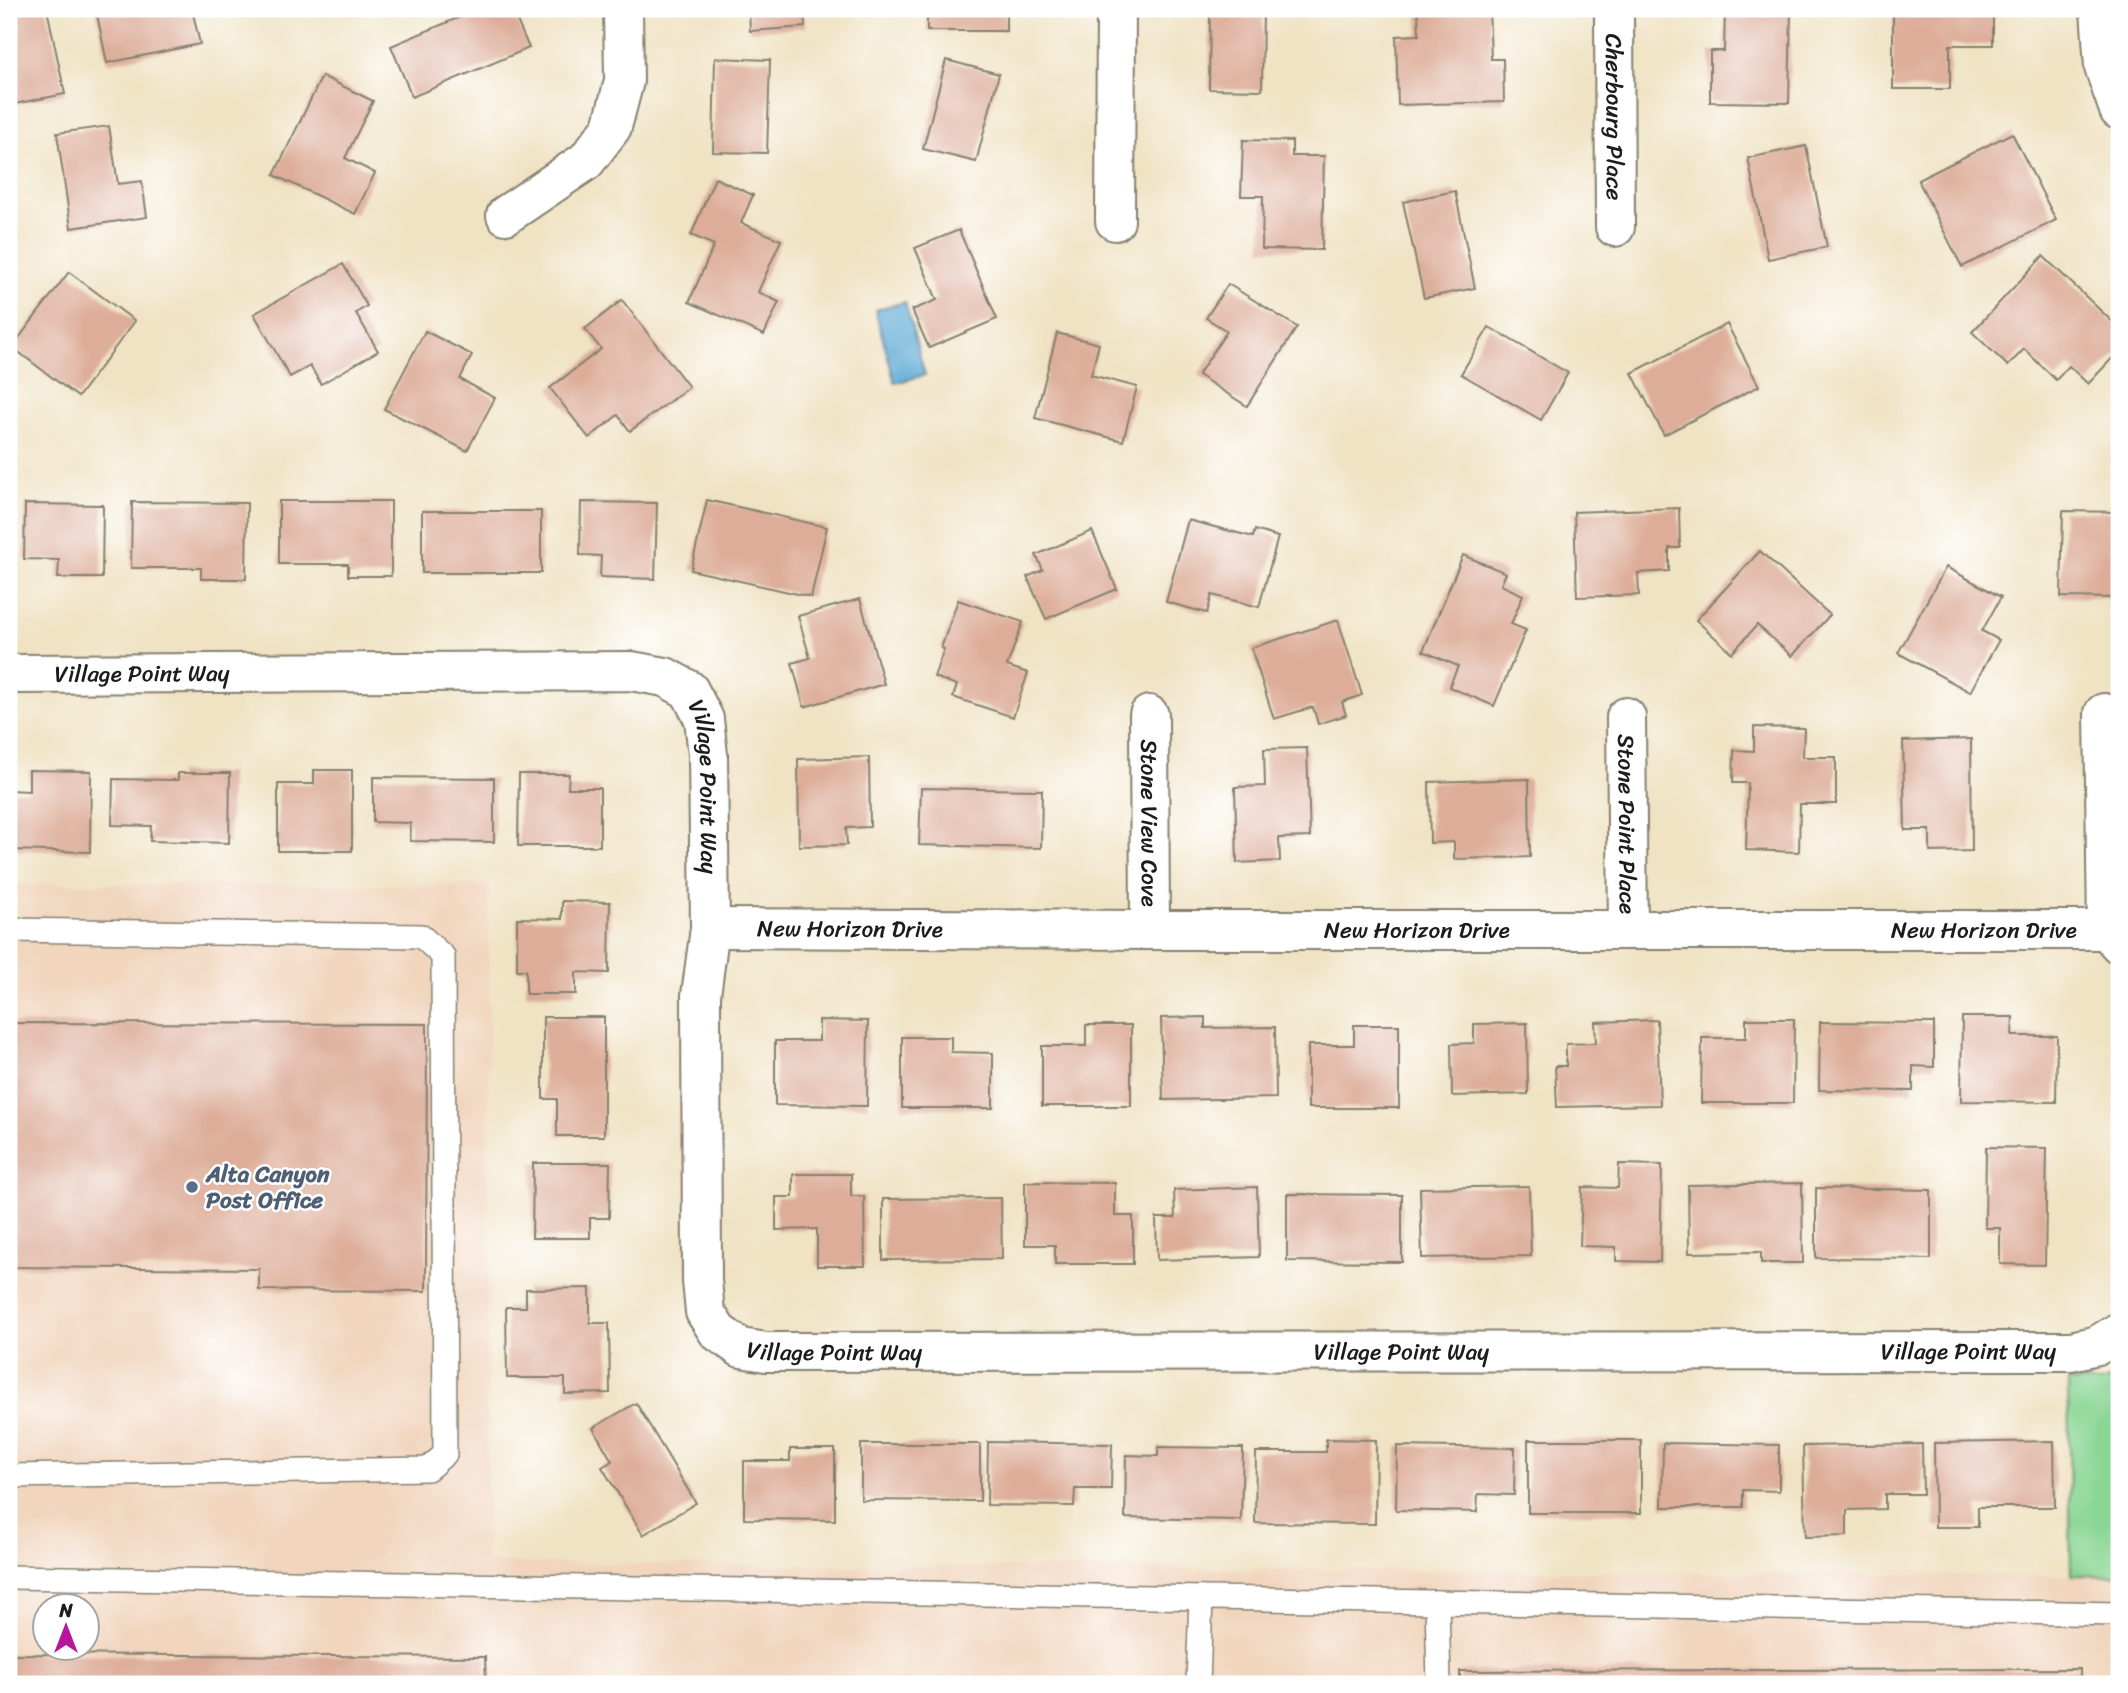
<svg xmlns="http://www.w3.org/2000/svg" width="2128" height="1693" font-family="Sriracha,sans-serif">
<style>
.built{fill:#f1d5bd;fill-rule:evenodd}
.green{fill:#8ad694;stroke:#537958;stroke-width:2}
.water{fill:#59a8d3;stroke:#3a6278;stroke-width:2}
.building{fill:#ddad99}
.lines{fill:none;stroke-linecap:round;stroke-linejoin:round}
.service-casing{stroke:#868070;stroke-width:26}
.minor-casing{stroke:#868070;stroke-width:42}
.service{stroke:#fff;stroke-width:23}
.minor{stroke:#fff;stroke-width:38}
.service-dot{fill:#5c6f8a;stroke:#fff;stroke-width:2.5}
.labels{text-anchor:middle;stroke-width:5;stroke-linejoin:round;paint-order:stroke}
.street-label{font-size:23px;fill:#1c1c1c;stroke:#fff}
.service-label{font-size:23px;font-weight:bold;fill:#4e5e75;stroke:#fff;text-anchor:start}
</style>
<rect width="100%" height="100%" fill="#fff"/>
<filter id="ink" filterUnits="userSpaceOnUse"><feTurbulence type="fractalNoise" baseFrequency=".0143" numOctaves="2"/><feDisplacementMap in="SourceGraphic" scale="14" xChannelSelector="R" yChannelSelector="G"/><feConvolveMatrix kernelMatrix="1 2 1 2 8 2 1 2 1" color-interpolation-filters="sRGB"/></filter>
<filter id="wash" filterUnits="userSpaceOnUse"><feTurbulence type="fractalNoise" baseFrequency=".00686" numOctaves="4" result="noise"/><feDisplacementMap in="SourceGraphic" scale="28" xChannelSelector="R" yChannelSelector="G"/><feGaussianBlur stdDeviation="1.57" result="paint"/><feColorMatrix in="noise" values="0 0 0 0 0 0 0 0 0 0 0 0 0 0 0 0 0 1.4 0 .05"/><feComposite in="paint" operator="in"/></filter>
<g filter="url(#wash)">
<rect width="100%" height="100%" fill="#f0e3c4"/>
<!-- built -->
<path class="built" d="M9 884 489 885 487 1563 2119 1576V1684H9ZM46 1606H88V1648H46Z"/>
<!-- green -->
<polygon class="green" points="2119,1376 2119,1576 2071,1575 2068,1381 2101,1383"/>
<!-- water -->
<polygon class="water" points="905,302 925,375 895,383 875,310"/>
<g id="blocks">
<!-- building -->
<g class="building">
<polygon points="9,9 47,9 65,94 9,105"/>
<polygon points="102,9 192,9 200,44 107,63 96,10"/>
<polygon points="479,9 512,9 529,48 412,97 391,46"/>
<polygon points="749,9 804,9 805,27 750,31"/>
<rect x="927" y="9" width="79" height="22"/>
<polygon points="1210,9 1263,9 1262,90 1209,89"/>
<polygon points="1489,9 1491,59 1503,59 1504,102 1398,105 1396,36 1419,35 1418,11"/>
<polygon points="1725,9 1791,9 1789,103 1710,102 1710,51 1724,51"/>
<polygon points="1893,9 1993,9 1993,45 1950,45 1950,89 1893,89"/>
<polygon points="715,58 770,60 767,153 713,152"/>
<polygon points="946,60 999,74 976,162 923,149"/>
<polygon points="322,76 373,101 345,158 375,173 355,214 274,175"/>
<polygon points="109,126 118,184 142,181 147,217 71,228 57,133"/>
<polygon points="2012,133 2056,220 1962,267 1918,180"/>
<polygon points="1243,140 1292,141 1292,156 1324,156 1322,250 1262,249 1263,196 1241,196"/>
<polygon points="1806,146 1827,247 1768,259 1748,158"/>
<polygon points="715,178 753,195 741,223 781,240 758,292 779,302 764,335 689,302 714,245 691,235"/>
<polygon points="1455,191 1475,288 1424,298 1403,202"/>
<polygon points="959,230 997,319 929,348 912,310 937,300 915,248"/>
<polygon points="2043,256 2119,328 2119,351 2088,384 2069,366 2056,380 2024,349 2008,366 1972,332"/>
<polygon points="343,264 367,306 356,313 378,351 321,384 310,366 290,377 254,314"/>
<polygon points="69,272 135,321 78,397 12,347"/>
<polygon points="1228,284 1297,327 1247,406 1198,375 1227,331 1206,318"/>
<polygon points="622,300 689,387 630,431 618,415 589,438 550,388 601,349 585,329"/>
<polygon points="1727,324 1759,386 1664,435 1632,373"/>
<polygon points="1489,327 1568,373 1541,420 1461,374"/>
<polygon points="425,331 472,355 460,379 495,398 467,451 384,409"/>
<polygon points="1057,333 1099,344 1091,375 1137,387 1123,441 1035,418"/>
<polygon points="707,500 827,527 811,597 691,570"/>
<polygon points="279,501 391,501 391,576 348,576 348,564 279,564"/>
<polygon points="132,502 247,503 246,579 201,579 201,568 131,568"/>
<polygon points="581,502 657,503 655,579 600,577 601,556 580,555"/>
<polygon points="25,504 103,505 102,578 58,578 59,560 24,559"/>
<polygon points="1679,508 1680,548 1669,548 1669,571 1638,573 1639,595 1577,597 1574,512"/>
<rect x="422" y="511" width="119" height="62"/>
<polygon points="2063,511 2119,512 2119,598 2061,597"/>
<polygon points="1188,520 1253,537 1255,530 1278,537 1259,607 1212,595 1207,613 1166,602"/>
<polygon points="1092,531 1117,589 1046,619 1027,577 1043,570 1036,555"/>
<polygon points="1760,551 1830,615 1792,656 1757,625 1732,653 1696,620"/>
<polygon points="1463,555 1506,573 1501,585 1523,595 1511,624 1526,630 1494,706 1449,687 1458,666 1423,651"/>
<polygon points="1946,567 2001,597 1982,631 1999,640 1970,692 1898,653"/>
<polygon points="860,599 884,684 804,707 792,663 810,658 798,616"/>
<polygon points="958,600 1023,622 1007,666 1028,673 1013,717 953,697 957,685 934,677 944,649 941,648"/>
<polygon points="1338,620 1362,695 1342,702 1346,715 1318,724 1313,707 1274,719 1251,648"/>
<polygon points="1754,727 1804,728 1803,757 1836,757 1836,804 1800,804 1799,852 1746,850 1748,783 1733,783 1734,750 1754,751"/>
<polygon points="1971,739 1972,851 1930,852 1930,830 1905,830 1903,741"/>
<polygon points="1307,748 1310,837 1279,838 1280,861 1237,863 1235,787 1265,786 1264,749"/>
<polygon points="869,757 870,827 846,828 847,845 799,846 798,759"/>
<polygon points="29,770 91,771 90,852 9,850 9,790 29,791"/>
<polygon points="314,770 352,770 352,851 278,851 278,784 314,784"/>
<polygon points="178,773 230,773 229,843 150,841 151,826 112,825 113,779 178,780"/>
<polygon points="519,774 569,774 568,788 600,788 600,846 518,846"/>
<polygon points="373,777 494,778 494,842 410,841 410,823 373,822"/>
<polygon points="1529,779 1530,857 1454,859 1454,842 1430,843 1429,782"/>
<polygon points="921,788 1042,790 1041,848 919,845"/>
<polygon points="562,901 610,902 609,973 576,972 576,994 526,994 526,970 517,970 517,918 562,919"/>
<polygon points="543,1017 604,1017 604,1136 557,1136 557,1099 543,1099"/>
<polygon points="1205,1017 1205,1028 1275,1027 1276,1098 1163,1100 1161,1018"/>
<polygon points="1962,1017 2013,1017 2012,1036 2057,1036 2056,1102 1961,1101"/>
<polygon points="1746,1019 1794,1019 1793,1103 1701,1103 1702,1038 1746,1038"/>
<polygon points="819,1020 868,1021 867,1106 775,1105 775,1041 819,1041"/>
<polygon points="1657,1020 1660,1105 1557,1107 1555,1066 1566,1066 1566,1044 1596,1043 1595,1022"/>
<polygon points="1820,1022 1934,1023 1934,1067 1913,1066 1913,1091 1819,1090"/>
<polygon points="9,1023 427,1024 426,1291 259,1290 259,1269 9,1267"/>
<polygon points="1527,1023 1528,1094 1452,1096 1451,1044 1474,1043 1474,1024"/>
<polygon points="1086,1025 1131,1025 1131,1106 1042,1106 1042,1046 1086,1046"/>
<polygon points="1354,1025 1399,1025 1399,1108 1308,1108 1308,1045 1354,1045"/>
<polygon points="902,1037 951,1037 951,1052 993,1053 993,1108 902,1108"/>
<polygon points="1986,1147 2047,1148 2045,1265 2000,1264 2000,1228 1985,1228"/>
<polygon points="533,1163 610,1163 609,1218 590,1218 590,1238 532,1238"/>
<polygon points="1619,1164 1662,1165 1660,1262 1616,1261 1616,1247 1580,1246 1582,1187 1618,1188"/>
<polygon points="793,1174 851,1174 851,1196 864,1196 865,1266 817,1266 817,1229 776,1230 776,1197 793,1197"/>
<polygon points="1025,1182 1115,1183 1115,1216 1133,1216 1133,1264 1055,1264 1055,1245 1025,1245"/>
<polygon points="1802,1183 1803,1263 1761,1263 1761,1252 1689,1253 1688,1185"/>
<polygon points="1529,1186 1531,1256 1422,1258 1420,1188"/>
<polygon points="1257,1187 1259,1257 1157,1260 1156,1218 1175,1218 1174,1190"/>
<polygon points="1816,1188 1931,1190 1931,1259 1816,1258"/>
<polygon points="1287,1194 1402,1195 1402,1262 1287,1261"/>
<polygon points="1001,1198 1002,1259 883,1260 883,1199"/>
<polygon points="590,1288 590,1323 609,1323 610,1393 565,1394 565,1378 507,1378 506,1307 526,1307 526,1289"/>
<polygon points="636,1403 696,1503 643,1535 602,1467 612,1461 593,1428"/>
<polygon points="1326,1439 1376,1440 1375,1524 1255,1523 1256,1452 1326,1452"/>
<rect x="1528" y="1440" width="113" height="73"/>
<polygon points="2054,1441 2055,1507 1978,1507 1978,1527 1935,1527 1934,1443"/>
<polygon points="988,1442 1112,1444 1111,1489 1075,1489 1074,1506 987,1505"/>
<polygon points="1663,1443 1779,1445 1779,1491 1743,1490 1743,1507 1662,1507"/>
<polygon points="861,1444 980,1444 980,1501 861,1500"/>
<polygon points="1922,1444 1923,1494 1885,1494 1885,1509 1847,1510 1847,1536 1805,1537 1803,1446"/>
<polygon points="1397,1446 1515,1448 1514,1495 1478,1494 1477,1512 1396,1510"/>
<polygon points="1158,1447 1243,1448 1241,1520 1125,1518 1126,1455 1158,1456"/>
<polygon points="790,1449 835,1449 835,1520 744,1519 744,1461 790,1461"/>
<polygon points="9,1654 485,1657 486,1684 9,1684"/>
<polygon points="2080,1669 2080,1684 1460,1684 1460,1671"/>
</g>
</g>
</g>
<g filter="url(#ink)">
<use href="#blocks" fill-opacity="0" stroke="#868070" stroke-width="2"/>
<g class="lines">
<defs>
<g id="service">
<polyline points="9,930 421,936 443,956 445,1454 428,1469 9,1476"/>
<polyline points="9,1577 2119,1614"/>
<polyline points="1437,1602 1439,1684"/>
<polyline points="1198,1684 1201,1598"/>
</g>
<g id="minor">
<path id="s1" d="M1614 9 1615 227"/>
<polyline points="2100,9 2104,67 2119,110"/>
<polyline points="506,215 586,161 612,127 624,81 623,9"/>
<polyline points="1115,221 1116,9"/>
<path id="s2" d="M9 674 631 671 665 677 689 690 704 719 708 755 710 928 701 995 702 1281 705 1312 718 1332 741 1348 766 1352 2071 1351 2098 1345 2119 1332"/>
<polyline points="2104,713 2107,930"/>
<path id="s3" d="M1149 715 1150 930"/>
<path id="s4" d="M1626 717 1628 930"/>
<path id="s5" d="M710 928 1150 930H2107L2119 944"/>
</g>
</defs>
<!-- service casing -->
<use href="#service" class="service-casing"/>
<!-- minor casing -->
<use href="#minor" class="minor-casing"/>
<!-- service -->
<use href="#service" class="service"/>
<!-- minor -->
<use href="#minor" class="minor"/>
</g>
</g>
<!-- markers -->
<circle class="service-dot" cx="192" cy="1187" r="7"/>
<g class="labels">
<!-- street labels -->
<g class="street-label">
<text dy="8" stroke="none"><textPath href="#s1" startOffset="108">Cherbourg Place</textPath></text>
<text dy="8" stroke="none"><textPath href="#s2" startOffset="133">Village Point Way</textPath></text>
<text dy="8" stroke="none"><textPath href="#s2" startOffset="784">Village Point Way</textPath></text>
<text dy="8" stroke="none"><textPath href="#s3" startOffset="108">Stone View Cove</textPath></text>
<text dy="8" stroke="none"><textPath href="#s4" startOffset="107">Stone Point Place</textPath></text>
<text dy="8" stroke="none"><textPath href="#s5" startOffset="140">New Horizon Drive</textPath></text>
<text dy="8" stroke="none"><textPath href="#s5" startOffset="707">New Horizon Drive</textPath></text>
<text dy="8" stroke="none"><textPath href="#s5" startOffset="1274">New Horizon Drive</textPath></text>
<text dy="8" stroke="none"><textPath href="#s2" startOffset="1456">Village Point Way</textPath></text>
<text dy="8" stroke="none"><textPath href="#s2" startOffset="2590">Village Point Way</textPath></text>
<text dy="8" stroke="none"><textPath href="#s2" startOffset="2023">Village Point Way</textPath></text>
</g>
<!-- service labels -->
<g class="service-label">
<text x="206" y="1182">Alta Canyon<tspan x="206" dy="26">Post Office</tspan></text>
</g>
</g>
<!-- margin -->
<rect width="2128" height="1693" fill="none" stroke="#fff" stroke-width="35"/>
<!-- north arrow -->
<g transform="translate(66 1627)"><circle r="33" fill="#ffffff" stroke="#a4a4a4" stroke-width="2"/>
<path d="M0-5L12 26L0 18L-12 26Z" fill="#b5179e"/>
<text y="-10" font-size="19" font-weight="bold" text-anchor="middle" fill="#1c1c1c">N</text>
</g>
</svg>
